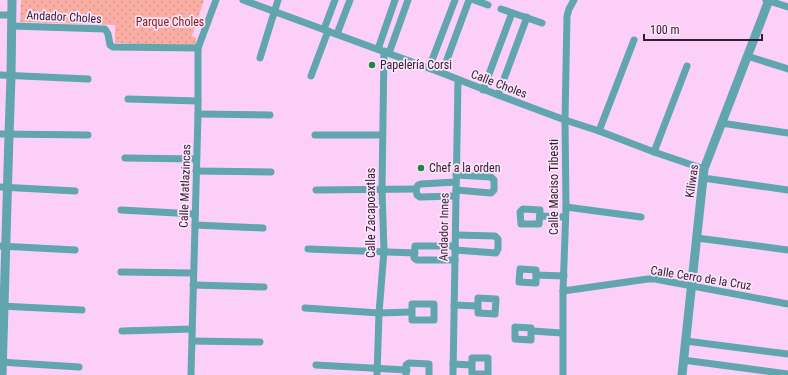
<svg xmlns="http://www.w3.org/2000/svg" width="788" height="375" font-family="'Roboto Condensed',sans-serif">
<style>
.park{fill:url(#park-dots)}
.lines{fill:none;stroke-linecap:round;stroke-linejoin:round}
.minor{stroke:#61a5af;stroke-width:7}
.tertiary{stroke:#61a5af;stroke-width:9}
.poi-dot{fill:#1e873c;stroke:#fce5fa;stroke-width:1.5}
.labels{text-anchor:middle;stroke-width:3.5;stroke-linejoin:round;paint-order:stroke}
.street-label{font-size:12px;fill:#321d31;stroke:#fce5fa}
.park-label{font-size:12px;fill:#891713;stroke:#fce5fa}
.poi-label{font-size:12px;fill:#321d31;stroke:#fce5fa;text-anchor:start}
</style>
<defs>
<pattern id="park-dots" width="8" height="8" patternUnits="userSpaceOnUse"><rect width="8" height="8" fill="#faada2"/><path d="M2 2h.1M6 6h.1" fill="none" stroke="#d7948c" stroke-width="1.8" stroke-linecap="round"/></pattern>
</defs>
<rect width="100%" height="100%" fill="#fccff9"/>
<!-- park -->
<polygon class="park" points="21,0 204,0 192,36 196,38 196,46 115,43 115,25 20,22"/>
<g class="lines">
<!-- minor -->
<g class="minor">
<polyline points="243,0 442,73 498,95 565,120 599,131 654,152 704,169"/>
<polyline points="474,0 488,5"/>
<polyline points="766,0 788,7"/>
<polyline points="501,9 542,23"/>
<polyline points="0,15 12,15"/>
<polyline points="12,26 105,29 108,34 110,45 113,47 198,48"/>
<polyline points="324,29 335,0"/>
<polyline points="337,34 350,0"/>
<polyline points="378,49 395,0"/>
<polyline points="389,53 408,0"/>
<polyline points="747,56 788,69"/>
<polyline points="260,58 278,0"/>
<polyline points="429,68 455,0"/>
<polyline points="442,73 469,0"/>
<polyline points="0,75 88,79"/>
<polyline points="311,76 328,31"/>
<polyline points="483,90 512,13"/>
<polyline points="498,95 527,17"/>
<polyline points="128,99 198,101"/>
<polyline points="198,114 270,115"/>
<polyline points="721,123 788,133"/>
<polyline points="599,131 634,40"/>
<polyline points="0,134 88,135"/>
<polyline points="315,135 382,135"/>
<polyline points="654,152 687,66"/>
<polyline points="125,158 196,159"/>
<polyline points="196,171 271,172"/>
<polyline points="703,178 788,190"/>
<polyline points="0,187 75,191"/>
<polyline points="316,190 416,189"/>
<polyline points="456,190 491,193 494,190 494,180 491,177 456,175"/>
<polyline points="456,196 420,197 417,195 416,189 418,185 421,184 456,182"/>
<polyline points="566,207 641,217"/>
<polygon points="523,209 540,210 539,224 521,224 520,212"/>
<polyline points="121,210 195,214"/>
<polyline points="540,216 565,217"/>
<polyline points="195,225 263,228"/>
<polyline points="697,238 788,250"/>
<polyline points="0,246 75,250"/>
<polyline points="308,249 415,253"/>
<polyline points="455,250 496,253 498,249 498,239 495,236 456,235"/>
<polyline points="455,260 417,260 414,258 415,246 455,246"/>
<polygon points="520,269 536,270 536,283 519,282"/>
<polyline points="121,272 193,273"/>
<polyline points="536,275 564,276"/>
<polyline points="193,285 264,287"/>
<polyline points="563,291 648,279 655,279 788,304"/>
<polygon points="478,298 496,299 495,314 478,313"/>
<rect x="412" y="304" width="22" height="16"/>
<polyline points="454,305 477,306"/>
<polyline points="0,306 82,310"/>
<polyline points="305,308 379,313 411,312"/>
<polygon points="515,327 531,328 531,340 515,339"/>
<polyline points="122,331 192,329"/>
<polyline points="532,331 562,333"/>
<polyline points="192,341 260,342"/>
<polyline points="686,341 788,354"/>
<rect x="472" y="358" width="16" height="16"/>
<polyline points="683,360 788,374"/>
<polyline points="0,362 79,367"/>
<polyline points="453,364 471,365"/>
<polyline points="316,365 407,370"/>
<polyline points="191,375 198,114 198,48 216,0"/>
<polyline points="377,375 379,313 384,251 382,189 384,51"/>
<polyline points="406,375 406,365 409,363 429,364 429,375"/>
<polyline points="453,375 458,80"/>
<polyline points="563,375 563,291 566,207 565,120 567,16 569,9 574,0"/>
</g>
<!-- tertiary -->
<g class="tertiary">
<polyline points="2,375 9,135 11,76 12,0"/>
<polyline points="682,375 704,169 769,0"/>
</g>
</g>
<!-- markers -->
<g class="poi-dot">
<circle cx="372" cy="65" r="4"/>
<circle cx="421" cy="168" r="4"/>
</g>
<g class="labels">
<!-- street labels -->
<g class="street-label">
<text transform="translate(64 17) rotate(3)" y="4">Andador Choles</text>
<text transform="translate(499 84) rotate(21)" y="4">Calle Choles</text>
<text transform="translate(692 181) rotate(-82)" y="4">Kiliwas</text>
<text transform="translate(185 186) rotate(-88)" y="4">Calle Matlazincas</text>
<text transform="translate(554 187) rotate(-90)" y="4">Calle Maciso Tibesti</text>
<text transform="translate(371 213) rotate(-90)" y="4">Calle Zacapoaxtlas</text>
<text transform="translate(444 227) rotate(-89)" y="4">Andador Innes</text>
<text transform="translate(701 278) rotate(9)" y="4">Calle Cerro de la Cruz</text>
</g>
<!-- park labels -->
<g class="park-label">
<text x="170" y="26">Parque Choles</text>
</g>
<!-- poi labels -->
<g class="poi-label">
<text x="380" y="69">Papelería Corsi</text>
<text x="429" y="172">Chef a la orden</text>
</g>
</g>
<!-- scale -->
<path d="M644 34v6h118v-6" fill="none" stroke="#321d31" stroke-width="2"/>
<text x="650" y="34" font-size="12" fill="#321d31" stroke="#fce5fa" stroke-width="3" paint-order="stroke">100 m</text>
</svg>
